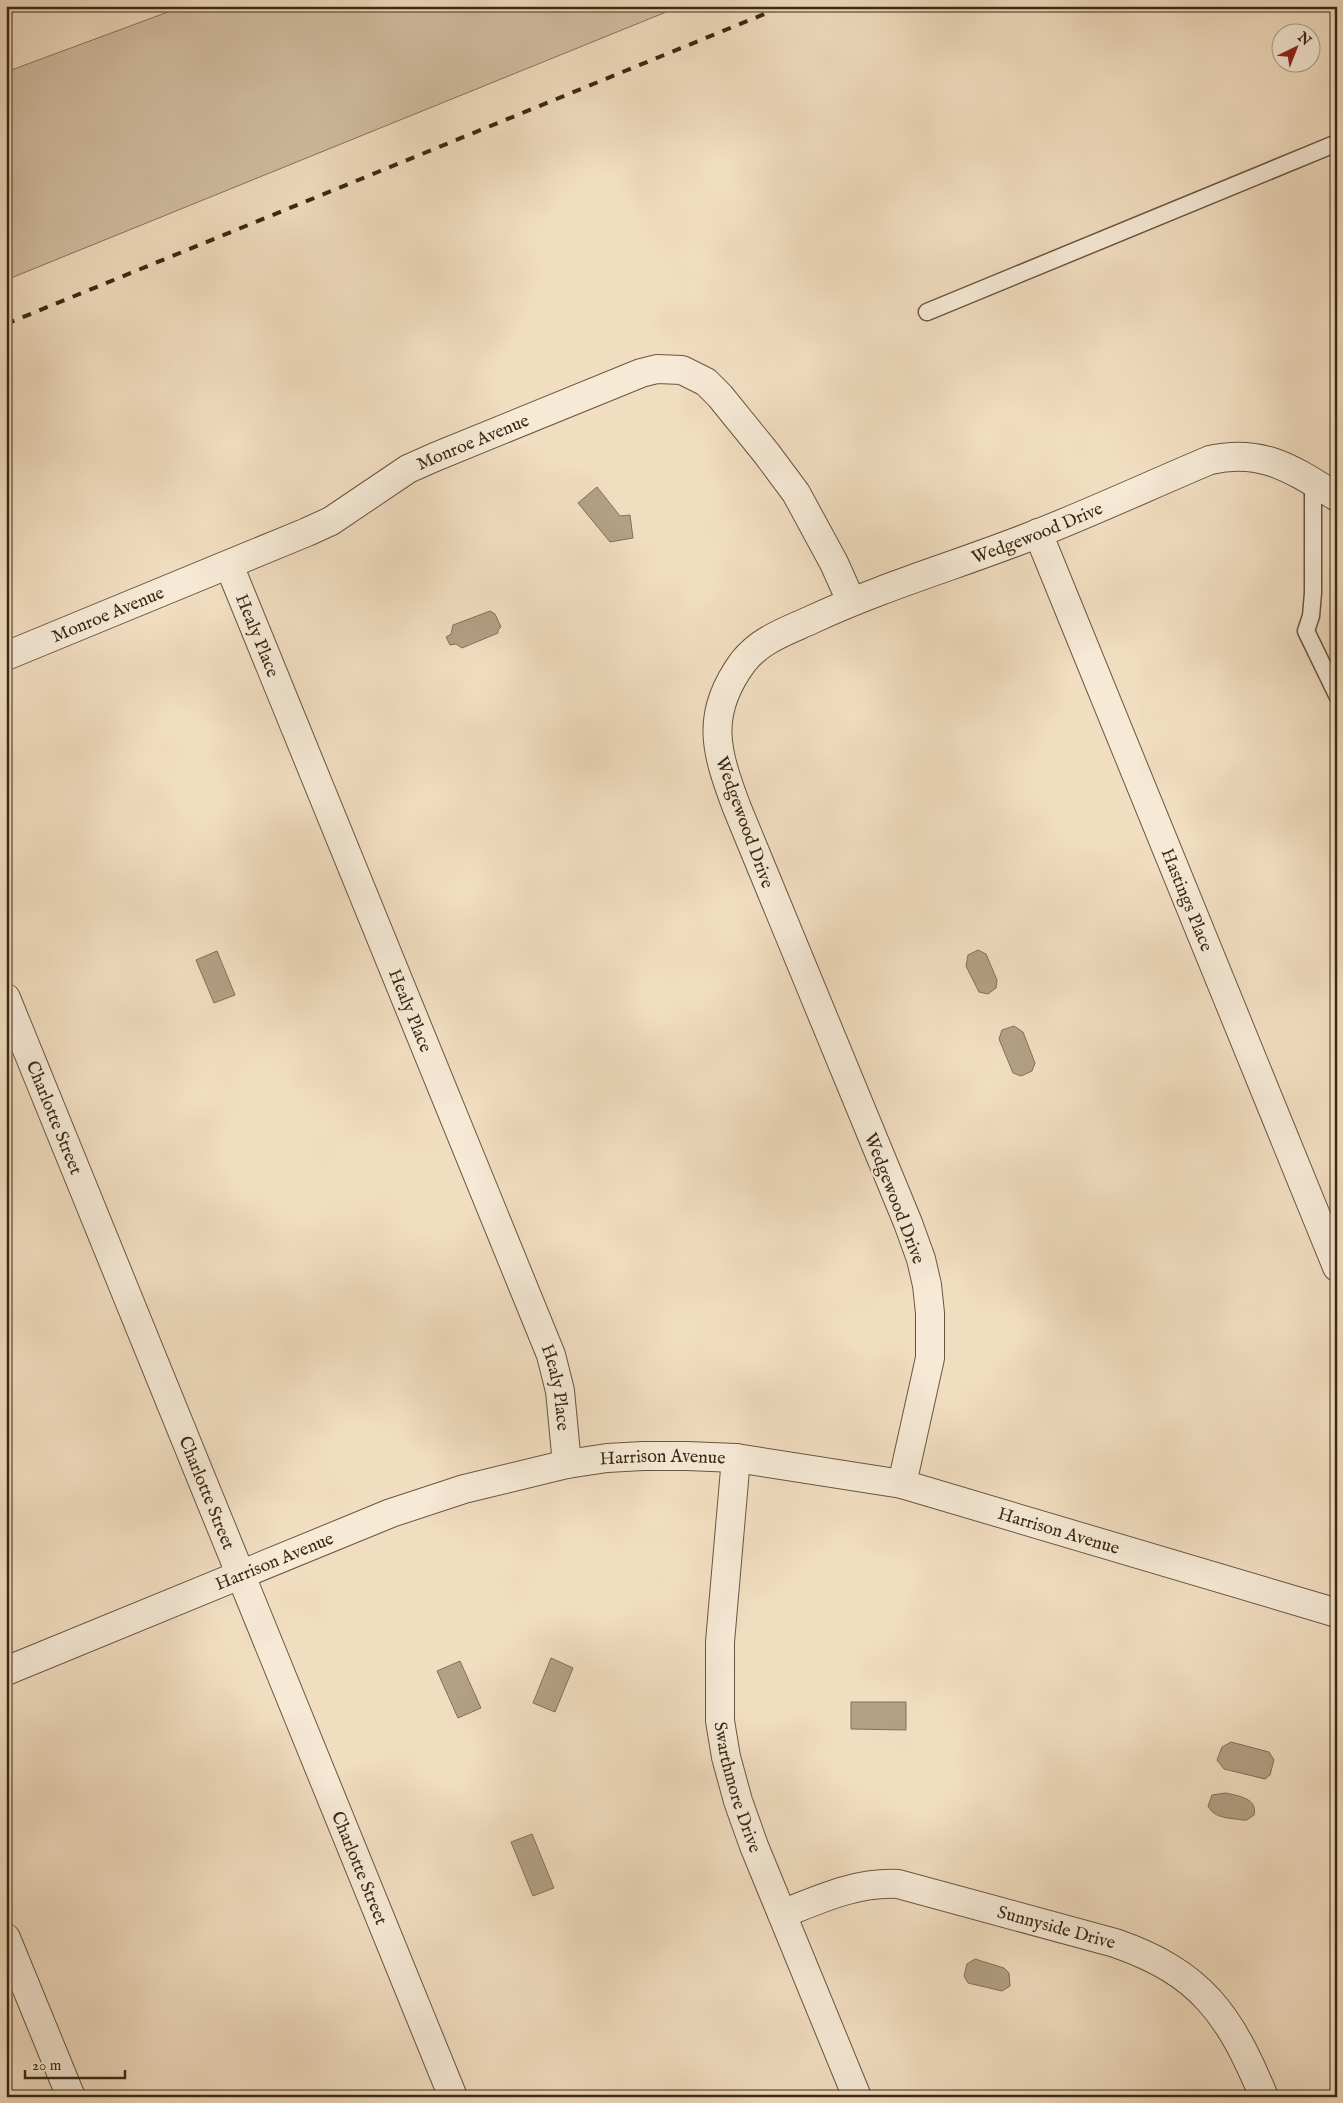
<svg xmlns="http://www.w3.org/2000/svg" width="1343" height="2103" font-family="'IM FELL English',serif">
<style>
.green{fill:#d2bea3;stroke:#87745c}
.water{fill:#b3a086;stroke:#837058}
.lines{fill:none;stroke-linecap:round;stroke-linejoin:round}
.lane-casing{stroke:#69563f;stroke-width:19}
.street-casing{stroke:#69563f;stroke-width:30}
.lane{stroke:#f6e9d6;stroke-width:16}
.street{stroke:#f6e9d6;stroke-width:28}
.rail{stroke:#3c2914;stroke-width:4;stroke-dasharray:9 9;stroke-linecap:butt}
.labels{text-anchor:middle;stroke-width:4.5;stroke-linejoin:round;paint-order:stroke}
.street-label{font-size:18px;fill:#3c2914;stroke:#f6e9d6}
</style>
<rect width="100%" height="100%" fill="#f1ddc0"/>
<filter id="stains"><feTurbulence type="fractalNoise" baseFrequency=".004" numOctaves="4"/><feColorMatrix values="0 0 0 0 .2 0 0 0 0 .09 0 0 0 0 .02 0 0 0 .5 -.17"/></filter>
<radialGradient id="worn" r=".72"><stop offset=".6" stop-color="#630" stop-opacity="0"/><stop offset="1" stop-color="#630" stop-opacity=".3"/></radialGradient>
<!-- green -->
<polygon class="green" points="184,6 681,6 6,280 6,72"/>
<!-- water -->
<g class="water">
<polygon points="597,487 620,516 630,515 633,538 610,542 578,503"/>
<polygon points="490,611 495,614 501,627 498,630 498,633 462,648 456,644 450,645 446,637 451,634 453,625"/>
<polygon points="978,950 986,954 997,980 996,988 988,994 979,992 966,966 968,955"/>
<polygon points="217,951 235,995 214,1003 196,960"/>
<polygon points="1014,1026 1023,1032 1035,1063 1032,1071 1021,1076 1013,1073 999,1039 1002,1030"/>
<polygon points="551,1658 573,1668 555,1712 533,1703"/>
<polygon points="460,1661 481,1708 458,1718 437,1671"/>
<polygon points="851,1702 906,1702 906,1730 851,1729"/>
<polygon points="1231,1742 1269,1752 1274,1760 1270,1775 1265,1779 1224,1769 1217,1760 1222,1747"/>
<path d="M1226 1793C1238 1796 1258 1798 1254 1815L1247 1820H1243C1231 1818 1214 1819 1208 1806L1212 1795Z"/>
<polygon points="532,1834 554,1888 533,1896 511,1842"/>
<polygon points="975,1959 1004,1968 1009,1973 1010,1986 1002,1991 968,1983 964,1976 967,1964"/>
</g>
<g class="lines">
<defs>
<g id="lane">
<polyline points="927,312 1337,143"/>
<polyline points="1313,482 1313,593 1311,616 1306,631 1337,695"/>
</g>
<g id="street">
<path id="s1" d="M1038 533 1337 1267"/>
<path id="s2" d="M229 565 551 1355 560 1391 567 1464"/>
<path id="s3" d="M6 656 307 532 331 521 408 469 435 457 641 373 657 369 682 370 706 382 720 396 767 454 796 493 834 563 851 601"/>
<path id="s4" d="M6 998 453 2097"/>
<path id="s5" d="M736 1458 720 1642V1721L726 1757 738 1801 754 1846 857 2097"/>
<path id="s6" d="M902 1484 930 1358V1313L927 1285 921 1259 908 1223 737 808C716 752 704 715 743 662 761 639 787 631 813 619 886 585 964 563 1039 533 1097 510 1153 484 1210 460 1263 448 1294 470 1337 497"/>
<path id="s7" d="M6 1671 391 1513 464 1489 567 1464 607 1458 643 1456H687L736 1458 902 1484 1337 1613"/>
<path id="s8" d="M782 1914C820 1899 856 1882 898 1884L1115 1943C1202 1973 1230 2015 1264 2097"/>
<polyline points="6,1938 71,2097"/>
</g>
</defs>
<!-- lane casing -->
<use href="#lane" class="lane-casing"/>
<!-- street casing -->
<use href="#street" class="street-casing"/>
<!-- lane -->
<use href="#lane" class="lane"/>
<!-- street -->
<use href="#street" class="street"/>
<!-- rail -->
<polyline class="rail" points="6,324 784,6"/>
</g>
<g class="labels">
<!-- street labels -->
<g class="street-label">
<text dy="6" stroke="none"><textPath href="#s3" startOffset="515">Monroe Avenue</textPath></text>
<text dy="6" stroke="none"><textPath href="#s6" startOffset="1194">Wedgewood Drive</textPath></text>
<text dy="6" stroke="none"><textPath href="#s3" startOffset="110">Monroe Avenue</textPath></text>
<text dy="6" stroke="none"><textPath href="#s2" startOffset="76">Healy Place</textPath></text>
<text transform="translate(745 822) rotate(70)" y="6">Wedgewood Drive</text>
<text dy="6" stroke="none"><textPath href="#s1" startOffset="396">Hastings Place</textPath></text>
<text dy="6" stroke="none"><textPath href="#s2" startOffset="481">Healy Place</textPath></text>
<text dy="6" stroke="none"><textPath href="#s4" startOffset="129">Charlotte Street</textPath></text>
<text transform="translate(895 1198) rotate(69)" y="6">Wedgewood Drive</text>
<text dy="6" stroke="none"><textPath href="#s2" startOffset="886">Healy Place</textPath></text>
<text dy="6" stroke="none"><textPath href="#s7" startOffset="695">Harrison Avenue</textPath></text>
<text dy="6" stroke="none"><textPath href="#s4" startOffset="534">Charlotte Street</textPath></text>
<text dy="6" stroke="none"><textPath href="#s7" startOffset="1100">Harrison Avenue</textPath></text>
<text dy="6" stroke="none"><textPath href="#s7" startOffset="290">Harrison Avenue</textPath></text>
<text dy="6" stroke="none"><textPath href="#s5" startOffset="332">Swarthmore Drive</textPath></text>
<text dy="6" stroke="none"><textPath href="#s4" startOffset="939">Charlotte Street</textPath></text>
<text dy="6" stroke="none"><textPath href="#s8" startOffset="285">Sunnyside Drive</textPath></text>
</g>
</g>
<!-- margin -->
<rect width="1343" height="2103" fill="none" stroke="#f1ddc0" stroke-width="25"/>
<rect x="8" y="8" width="1328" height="2088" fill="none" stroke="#3c2914" stroke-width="2.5"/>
<rect x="12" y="12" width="1318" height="2078" fill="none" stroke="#3c2914"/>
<!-- north arrow -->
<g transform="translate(1296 48) rotate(43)"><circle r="24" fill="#f6e9d6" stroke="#ac9c88"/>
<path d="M0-4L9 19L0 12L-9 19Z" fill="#8f2418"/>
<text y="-8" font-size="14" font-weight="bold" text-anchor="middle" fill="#3c2914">N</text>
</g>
<!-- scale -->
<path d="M25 2070v8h100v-8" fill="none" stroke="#3c2914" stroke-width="2.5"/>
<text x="32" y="2070" font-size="15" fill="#3c2914" stroke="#f6e9d6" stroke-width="4" paint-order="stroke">20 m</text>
<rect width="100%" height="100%" filter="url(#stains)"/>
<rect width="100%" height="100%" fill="url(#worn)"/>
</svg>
